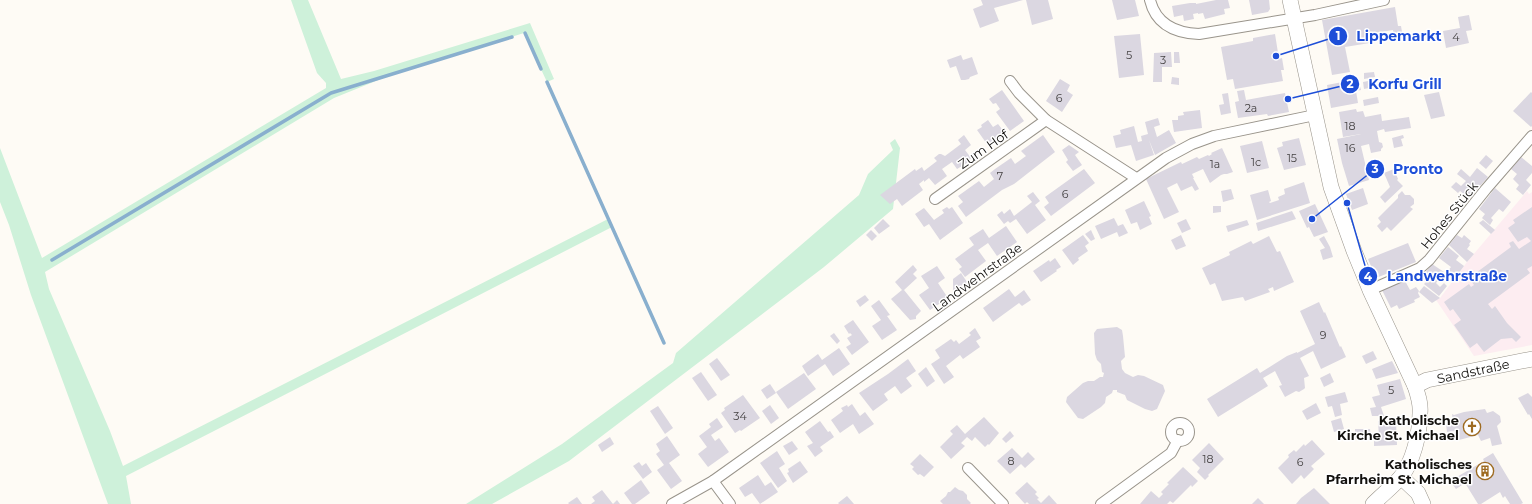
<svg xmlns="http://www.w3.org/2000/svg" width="1532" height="504" font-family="Montserrat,sans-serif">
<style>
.education{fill:#fdedf1}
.green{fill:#cef1da}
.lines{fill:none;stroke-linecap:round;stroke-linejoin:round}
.stream{stroke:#89afce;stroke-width:3.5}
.building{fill:#dbd7e1}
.street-casing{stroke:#99948b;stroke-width:12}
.secondary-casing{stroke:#99948b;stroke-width:16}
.street{stroke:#fff;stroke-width:10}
.secondary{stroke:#fff;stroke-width:15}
.labels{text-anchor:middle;stroke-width:3;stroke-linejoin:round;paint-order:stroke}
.number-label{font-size:11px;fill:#454243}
.street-label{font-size:13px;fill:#13110e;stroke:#fff}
.poi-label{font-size:13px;font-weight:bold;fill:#13110e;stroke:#fff;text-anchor:end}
.leader{fill:none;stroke:#1d4ed8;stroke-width:1.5}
.callout-dot{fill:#1d4ed8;stroke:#fff;stroke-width:1.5}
.mark-label{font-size:12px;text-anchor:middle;font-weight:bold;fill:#fff}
.callout-label{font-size:14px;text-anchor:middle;font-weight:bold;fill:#1d4ed8;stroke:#fff;stroke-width:3;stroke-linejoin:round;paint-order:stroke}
</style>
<rect width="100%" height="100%" fill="#fefbf5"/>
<!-- education -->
<polygon class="education" points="1527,191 1529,194 1532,192 1532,345 1474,356 1436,300 1440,298 1467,262"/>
<!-- green -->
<g class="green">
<polygon points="291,0 308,0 341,79 374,71 530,23 554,79 547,82 524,33 403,70 334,98 45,272 49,289 110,431 123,466 608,219 612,227 126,476 131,504 108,504 31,295 9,225 0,202 0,148 42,258 326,88 326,83 317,73"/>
<polygon points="895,139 900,148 893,209 824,267 569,461 492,504 466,504 562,444 673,363 676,353 859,195 868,174 893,150 890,143"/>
</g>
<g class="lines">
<!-- stream -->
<g class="stream">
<polyline points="525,33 541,69"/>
<polyline points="547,82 664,343"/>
<polyline points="52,260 331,93 512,37"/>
</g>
</g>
<!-- building -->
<g class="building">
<polygon points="981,0 1023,0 994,8 999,21 980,28 973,9 983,5"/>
<polygon points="1026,0 1048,0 1053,19 1032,25"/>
<polygon points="1112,0 1135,0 1139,16 1117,20"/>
<polygon points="1216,0 1228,0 1230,8 1224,9 1225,14 1205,19 1203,13 1198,14 1198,13 1193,14 1194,19 1184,21 1183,15 1174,17 1172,6 1190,3 1196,3 1196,4"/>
<polygon points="1249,0 1269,0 1270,9 1268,12 1252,15"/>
<polygon points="1395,7 1398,26 1401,26 1403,38 1394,39 1393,30 1375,33 1376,42 1345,47 1350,72 1332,75 1322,20"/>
<polygon points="1469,15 1472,30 1466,31 1469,43 1446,48 1443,31 1460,28 1458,17"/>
<polygon points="1140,34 1144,75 1119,78 1114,36"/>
<polygon points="1275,34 1279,59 1282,58 1284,70 1281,70 1283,81 1235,89 1233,79 1227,80 1221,47 1253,41 1253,38"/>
<polygon points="1171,52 1172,67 1162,67 1162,82 1153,82 1154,53"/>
<polygon points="1174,52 1179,52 1180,63 1174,63"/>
<polygon points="961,55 963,60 972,57 978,74 970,77 969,79 965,80 961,80 956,66 950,68 947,60"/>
<polygon points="1374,72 1375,77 1364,79 1364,73"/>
<polygon points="1172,77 1179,78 1179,85 1171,84"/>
<polygon points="1060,79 1070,85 1067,91 1073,95 1062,112 1046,101"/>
<polygon points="1358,79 1361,90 1356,91 1358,103 1331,108 1327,85"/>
<polygon points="1368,81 1369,88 1364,89 1363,82"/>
<polygon points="1002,90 1024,121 1010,131 996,112 1000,109 996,103 993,104 989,99"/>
<polygon points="1244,90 1246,100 1285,93 1289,112 1268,116 1267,114 1238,118 1235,102 1239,101 1237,91"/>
<polygon points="1439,92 1445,116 1431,119 1424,95"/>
<polygon points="1531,92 1532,93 1532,126 1531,127 1513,111"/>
<polygon points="1228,93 1231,113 1221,115 1219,105 1224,104 1222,94"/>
<polygon points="1378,97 1379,103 1364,106 1363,100"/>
<polygon points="1356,109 1357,112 1363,111 1365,117 1381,114 1382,121 1409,117 1411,128 1385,132 1384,129 1377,131 1379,142 1382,143 1383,147 1381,149 1381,151 1371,153 1369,144 1361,146 1369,180 1349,186 1342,163 1337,139 1361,134 1343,137 1339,112"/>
<polygon points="1200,110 1202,128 1174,132 1172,120 1178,120 1178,116 1184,115 1183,112"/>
<polygon points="1158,118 1160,125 1154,127 1157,137 1169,130 1176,143 1155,155 1149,140 1154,155 1136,161 1131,145 1116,148 1113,136 1121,134 1120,130 1134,126 1138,142 1142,141 1141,136 1148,134 1145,122"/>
<polygon points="988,120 993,127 998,124 1006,134 989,147 977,130 982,127 981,125"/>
<polygon points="964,135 971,145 965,150 971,158 967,163 957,169 952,162 942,169 947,176 935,185 929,178 924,182 924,180 919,184 923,190 902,206 897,199 890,204 880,195 915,169 916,171 922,167 924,171 937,161 934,158 939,154 941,154 945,156 961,144 958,140"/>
<polygon points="1043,135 1055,152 1014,184 1002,190 966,217 958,206 963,202 958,196 979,181 984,187 994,179 990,173 995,169 1011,158 1015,164 1026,156 1021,151"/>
<polygon points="1403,135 1404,138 1401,139 1403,146 1394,148 1392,138"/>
<polygon points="1299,138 1306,165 1284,170 1277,148 1283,146 1282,142"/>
<polygon points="1262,141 1269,168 1247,173 1240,146"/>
<polygon points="1069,145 1079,152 1075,155 1082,165 1073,171 1066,162 1068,160 1062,150"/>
<polygon points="1222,148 1233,172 1227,174 1224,174 1221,175 1210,183 1203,169 1192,174 1194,178 1193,178 1199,189 1195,191 1192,186 1181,191 1177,183 1167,188 1179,212 1164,219 1146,179 1181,162 1182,164 1197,157 1199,159 1208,155 1209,156 1212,154 1211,153"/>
<polygon points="1486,155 1493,161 1486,169 1479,163"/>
<polygon points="1521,157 1532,166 1532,173 1526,180 1531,185 1523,195 1516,189 1519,185 1513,179 1517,174 1511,169"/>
<polygon points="1477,168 1488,177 1469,198 1460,191 1458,193 1451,187 1456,182 1461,186 1466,181 1457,174 1461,169 1470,177"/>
<polygon points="1084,169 1095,183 1051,216 1044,207 1049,203 1045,197"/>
<polygon points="1394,169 1398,179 1397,180 1403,186 1385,203 1380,197 1390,187 1384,173"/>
<polygon points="1304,182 1310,203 1257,220 1250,195 1268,190 1271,201 1269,202 1270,203 1279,200 1278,197 1285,194 1284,189"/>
<polygon points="1363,188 1368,204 1352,210 1346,194"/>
<polygon points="1495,188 1511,202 1503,212 1499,209 1491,218 1493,220 1490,225 1482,218 1485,214 1479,209"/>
<polygon points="1231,189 1234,199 1223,202 1221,191"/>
<polygon points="1402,191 1405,195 1410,195 1414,199 1414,204 1410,207 1413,209 1391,231 1387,227 1382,232 1377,226 1381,222 1378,218 1398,198 1398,195"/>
<polygon points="1033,192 1040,201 1035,205 1046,220 1027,234 1016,219 1010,223 1008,221 1004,224 997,215 1002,211 1004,214 1010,209 1014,216 1032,202 1027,196"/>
<polygon points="1144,201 1151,216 1149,217 1152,224 1140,230 1137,222 1131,224 1125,210"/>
<polygon points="1315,204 1328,232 1314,237 1309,227 1307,228 1299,211"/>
<polygon points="1213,206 1221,206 1221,212 1213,213"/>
<polygon points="947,207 949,209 952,207 963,223 940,240 929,224 924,227 915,214 924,208 934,220 944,213 942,210"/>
<polygon points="1532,207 1532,266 1527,269 1530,273 1488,304 1492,309 1495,306 1507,323 1521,337 1516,342 1512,338 1501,339 1484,352 1477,343 1470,348 1454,325 1461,320 1453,309 1450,311 1444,302 1469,284 1471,287 1474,285 1469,278 1511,247 1509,243 1513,241 1519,249 1531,241 1527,237 1518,242 1508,228 1515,223 1513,220"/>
<polygon points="1292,211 1296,219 1258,231 1256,223"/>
<polygon points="1114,218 1118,226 1123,224 1128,233 1119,237 1117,232 1101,239 1095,226"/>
<polygon points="883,219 890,226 879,234 874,228"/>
<polygon points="1186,219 1191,229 1182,233 1177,223"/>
<polygon points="1247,220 1249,225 1228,232 1226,226"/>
<polygon points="1483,220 1495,230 1491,234 1479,223"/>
<polygon points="1006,226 1017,242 997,256 988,243 978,250 986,261 965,277 959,269 962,267 955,259 974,245 969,238 983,229 989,238"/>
<polygon points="871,230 877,236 872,241 866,235"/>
<polygon points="1091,230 1095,239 1091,241 1085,234"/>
<polygon points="1083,235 1089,243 1085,246 1088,251 1078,258 1079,260 1073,265 1062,250"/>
<polygon points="1181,235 1186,246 1176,250 1171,240"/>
<polygon points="1457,235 1462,238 1464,235 1471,241 1469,244 1470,245 1467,249 1474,254 1467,262 1449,245"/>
<polygon points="1269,236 1277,252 1280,251 1294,282 1274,291 1273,287 1268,289 1270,292 1245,301 1243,297 1222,301 1215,283 1210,285 1202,268 1230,255 1229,252 1251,241 1253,244"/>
<polygon points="1324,236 1330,247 1333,257 1323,260 1320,250 1325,248 1319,239"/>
<polygon points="1408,243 1416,262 1376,278 1368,259"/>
<polygon points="1448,247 1459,256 1456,260 1464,266 1455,278 1447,272 1451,267 1439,258"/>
<polygon points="1055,258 1061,267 1056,270 1057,271 1041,282 1033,271 1049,260 1050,262"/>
<polygon points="1432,264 1444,272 1436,283 1440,287 1444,283 1447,286 1439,296 1424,284 1428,280 1423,276"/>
<polygon points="913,265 917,270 913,274 917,278 904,290 921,311 916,316 916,319 910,320 891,299 902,290 895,282"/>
<polygon points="937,266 945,278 938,283 948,298 930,310 919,295 929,288 921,276"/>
<polygon points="961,273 967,282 953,291 953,279"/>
<polygon points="1404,279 1410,290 1416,287 1419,291 1418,293 1420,297 1414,300 1415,302 1399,309 1397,305 1391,308 1382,290"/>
<polygon points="1424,286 1440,298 1432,303 1419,292"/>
<polygon points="1009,289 1015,297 1024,290 1031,300 1022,306 1019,303 993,322 983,308"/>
<polygon points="865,295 869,300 860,307 856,301"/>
<polygon points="879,300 890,315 887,316 897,330 882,340 872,326 881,320 871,306"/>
<polygon points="1319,302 1324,313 1325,312 1340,347 1341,346 1346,357 1321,369 1313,351 1300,358 1309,376 1304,378 1305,388 1304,389 1299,392 1296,391 1285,397 1279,386 1282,385 1275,371 1263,378 1268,386 1218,417 1207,399 1257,368 1260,373 1287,356 1297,352 1297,353 1315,344 1300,311"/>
<polygon points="853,320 869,342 852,355 846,347 851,344 847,338 852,335 850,333 849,334 844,326"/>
<polygon points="1117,327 1122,330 1123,336 1125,357 1121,361 1122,369 1125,373 1133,377 1138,375 1144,376 1163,385 1165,391 1157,409 1152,411 1145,409 1127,400 1125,395 1117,392 1117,390 1113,390 1112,393 1106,397 1105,403 1101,407 1083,419 1078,418 1066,402 1067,397 1083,383 1088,381 1094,381 1100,377 1103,377 1104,373 1102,372 1101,364 1097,360 1095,354 1094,333 1097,329"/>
<polygon points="975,328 981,338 976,341 980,347 963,359 960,355 946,366 954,377 944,384 931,364 940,358 935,350 951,339 954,342 956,340 959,344 971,335 969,333"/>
<polygon points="834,333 840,341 837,344 830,336"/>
<polygon points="839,348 850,364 833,376 825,364 808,376 802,366 818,354 822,360"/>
<polygon points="1373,351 1377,359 1366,364 1362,356"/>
<polygon points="717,358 730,375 721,381 709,364"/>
<polygon points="908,359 916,371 906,378 912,386 901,394 895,386 884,394 888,400 873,411 859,393 888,374"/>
<polygon points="1392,361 1398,373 1376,379 1372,369"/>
<polygon points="926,367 935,381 927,387 918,374"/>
<polygon points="701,372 717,395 708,401 692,378"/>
<polygon points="804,373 816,389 788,409 776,392"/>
<polygon points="1330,373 1334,382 1324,387 1320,378"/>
<polygon points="1400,379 1406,399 1381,407 1384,416 1372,416 1370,408 1376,407 1372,397 1380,395 1377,385"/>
<polygon points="770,384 776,393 767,399 761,390"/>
<polygon points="1345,392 1348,402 1340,404 1342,415 1335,417 1332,406 1328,407 1325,397"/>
<polygon points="1528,393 1532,397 1532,419 1529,414 1528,415 1518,398"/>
<polygon points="743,395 760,418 741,431 740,430 735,433 721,413 725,410 724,408"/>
<polygon points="1316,403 1321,413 1307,420 1302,411"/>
<polygon points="852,404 860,416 865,412 874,424 859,434 853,424 840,433 831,420 843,411 841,408 847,405 848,407"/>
<polygon points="770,405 779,418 771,424 762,411"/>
<polygon points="658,406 673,428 665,434 650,411"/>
<polygon points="1485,409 1487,413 1493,411 1500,416 1501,422 1497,426 1502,444 1492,446 1490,438 1481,441 1478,435 1459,440 1456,438 1455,431 1447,432 1446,424 1453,422 1452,414 1454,415 1464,412"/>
<polygon points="984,417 999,433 989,445 988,444 985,447 975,437 972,441 967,437 961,443 965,446 951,459 940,447 953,434 950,431 957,425 965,434"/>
<polygon points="717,418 723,427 711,435 715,441 719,438 729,452 708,467 698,454 707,447 699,436 711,427 709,424"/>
<polygon points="1341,418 1344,429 1334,432 1331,421"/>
<polygon points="820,421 828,432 830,431 834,437 820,447 823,451 815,457 807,446 813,443 805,432"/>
<polygon points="1378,421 1396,421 1397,445 1374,446 1374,437 1379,437"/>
<polygon points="1355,429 1370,429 1371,439 1355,439"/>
<polygon points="1010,431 1014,436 1006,443 1002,439"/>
<polygon points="667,436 680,455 669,463 682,481 671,489 657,470 664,465 656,454 660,451 656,444"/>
<polygon points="610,437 614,444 602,452 598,445"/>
<polygon points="1312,440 1325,454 1311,466 1314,469 1304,479 1301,475 1292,484 1278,468 1289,457 1288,455 1294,450 1296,452 1304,444 1305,446"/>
<polygon points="792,441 798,449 789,455 783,446"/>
<polygon points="1209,443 1224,459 1208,475 1209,476 1205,480 1197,472 1200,468 1192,460"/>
<polygon points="1012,448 1022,458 1028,452 1035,459 1025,468 1021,464 1010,474 997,461"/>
<polygon points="777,451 785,464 779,468 787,481 778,488 760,463"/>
<polygon points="1493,453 1523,503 1521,504 1510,504 1505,496 1503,498 1500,492 1481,504 1478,504 1465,483 1456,489 1450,481 1484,461 1483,459"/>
<polygon points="920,454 934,467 924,477 920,474 918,475 912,469 914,467 910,464"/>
<polygon points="800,461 808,472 793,483 787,473 789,472 788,469"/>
<polygon points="639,462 642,466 646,463 652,472 643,479 633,466"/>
<polygon points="1183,467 1198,481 1192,487 1191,485 1173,503 1170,501 1167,504 1140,504 1151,491 1159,498 1163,494 1161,492 1169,484 1167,483"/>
<polygon points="758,475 765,486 771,482 778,492 760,504 752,493 745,497 739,488"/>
<polygon points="641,480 650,493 635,504 632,504 624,493"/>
<polygon points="1027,482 1037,492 1035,494 1039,498 1037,499 1041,503 1049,495 1057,504 1029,504 1027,502 1025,504 1015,493"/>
<polygon points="955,487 959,490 963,491 967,495 967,499 971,503 970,504 943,504 940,501 946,496 948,492 950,492"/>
<polygon points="1314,488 1330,504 1296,504 1301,498"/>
<polygon points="602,490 613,504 617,500 620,504 591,504 595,501 592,497"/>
<polygon points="847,496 854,504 839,504 838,503"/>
<polygon points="577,497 582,504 569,504 568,503"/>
<polygon points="1258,498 1264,504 1252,504"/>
</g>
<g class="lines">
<defs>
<g id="street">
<path d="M1150 0C1156 25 1176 33 1199 34L1315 15 1384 0"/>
<polyline points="1010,81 1019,93 1046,120 1136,178"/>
<polyline points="935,199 1046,120"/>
<polyline points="1370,290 1420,268 1429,260 1486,189 1532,136"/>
<circle cx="1180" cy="432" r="9"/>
<polyline points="968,468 1003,504"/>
<polyline points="713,481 730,504"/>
<polyline points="672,504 713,481 1166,158 1192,144 1214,136 1315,115"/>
<polyline points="1101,504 1171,453 1178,440"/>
</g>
<g id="secondary">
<path d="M1290 0 1331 187 1354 251 1370 290 1415 386C1418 395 1421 404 1420 413 1420 433 1413 463 1400 478 1392 487 1382 495 1373 504"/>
<polyline points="1415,386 1427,380 1532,359"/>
<polyline points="1401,477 1418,493 1423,504"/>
</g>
</defs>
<!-- street casing -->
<use href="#street" class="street-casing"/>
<!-- secondary casing -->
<use href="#secondary" class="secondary-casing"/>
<!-- street -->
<use href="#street" class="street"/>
<!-- secondary -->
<use href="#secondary" class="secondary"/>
</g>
<!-- icons -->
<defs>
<symbol id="church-ring" viewBox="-11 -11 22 22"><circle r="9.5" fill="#fff" stroke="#9e6b21" stroke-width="1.5"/><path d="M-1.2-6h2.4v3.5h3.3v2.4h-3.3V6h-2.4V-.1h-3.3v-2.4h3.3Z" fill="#9e6b21"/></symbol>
<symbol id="building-ring" viewBox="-11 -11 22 22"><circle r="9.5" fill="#fff" stroke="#9e6b21" stroke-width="1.5"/><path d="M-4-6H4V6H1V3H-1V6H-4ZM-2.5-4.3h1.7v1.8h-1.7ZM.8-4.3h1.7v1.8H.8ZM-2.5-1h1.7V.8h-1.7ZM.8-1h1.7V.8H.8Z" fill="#9e6b21"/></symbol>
</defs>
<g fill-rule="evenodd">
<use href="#church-ring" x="1462" y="417" width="20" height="20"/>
<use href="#building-ring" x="1475" y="461" width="20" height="20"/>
</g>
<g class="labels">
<!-- number labels -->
<g class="number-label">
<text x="1456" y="41">4</text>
<text x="1129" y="59">5</text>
<text x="1163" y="64">3</text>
<text x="1059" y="102">6</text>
<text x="1251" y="112">2a</text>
<text x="1350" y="130">18</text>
<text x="1350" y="152">16</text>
<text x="1292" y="162">15</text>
<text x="1256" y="166">1c</text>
<text x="1215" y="168">1a</text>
<text x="1000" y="180">7</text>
<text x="1065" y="198">6</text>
<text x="1323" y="339">9</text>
<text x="1391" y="394">5</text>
<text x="740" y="420">34</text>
<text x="1208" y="463">18</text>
<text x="1011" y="465">8</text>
<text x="1300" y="466">6</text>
</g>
<!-- street labels -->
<g class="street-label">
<text transform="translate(983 149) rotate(-35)" y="5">Zum Hof</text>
<text transform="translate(1449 215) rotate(-51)" y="5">Hohes Stück</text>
<text transform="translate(977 277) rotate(-36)" y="5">Landwehrstraße</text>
<text transform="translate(1473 371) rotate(-12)" y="5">Sandstraße</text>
</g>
<!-- poi labels -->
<g class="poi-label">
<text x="1459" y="425">Katholische<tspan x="1459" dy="15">Kirche St. Michael</tspan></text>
<text x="1472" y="469">Katholisches<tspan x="1472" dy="15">Pfarrheim St. Michael</tspan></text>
</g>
</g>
<!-- callouts -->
<path class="leader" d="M1276 56L1338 36M1288 99L1350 84M1312 219L1375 169M1347 203L1368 276"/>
<g class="callout-dot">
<circle cx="1276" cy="56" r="4"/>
<circle cx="1288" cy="99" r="4"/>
<circle cx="1312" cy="219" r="4"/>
<circle cx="1347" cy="203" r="4"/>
<circle cx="1338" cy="36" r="10"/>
<circle cx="1350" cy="84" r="10"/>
<circle cx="1375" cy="169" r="10"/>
<circle cx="1368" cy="276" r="10"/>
</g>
<g class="mark-label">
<text x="1338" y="40">1</text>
<text x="1350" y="88">2</text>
<text x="1375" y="173">3</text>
<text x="1368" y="281">4</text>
</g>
<g class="callout-label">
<text x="1399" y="41">Lippemarkt</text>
<text x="1405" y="89">Korfu Grill</text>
<text x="1418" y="174">Pronto</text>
<text x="1447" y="281">Landwehrstraße</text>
</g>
</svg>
